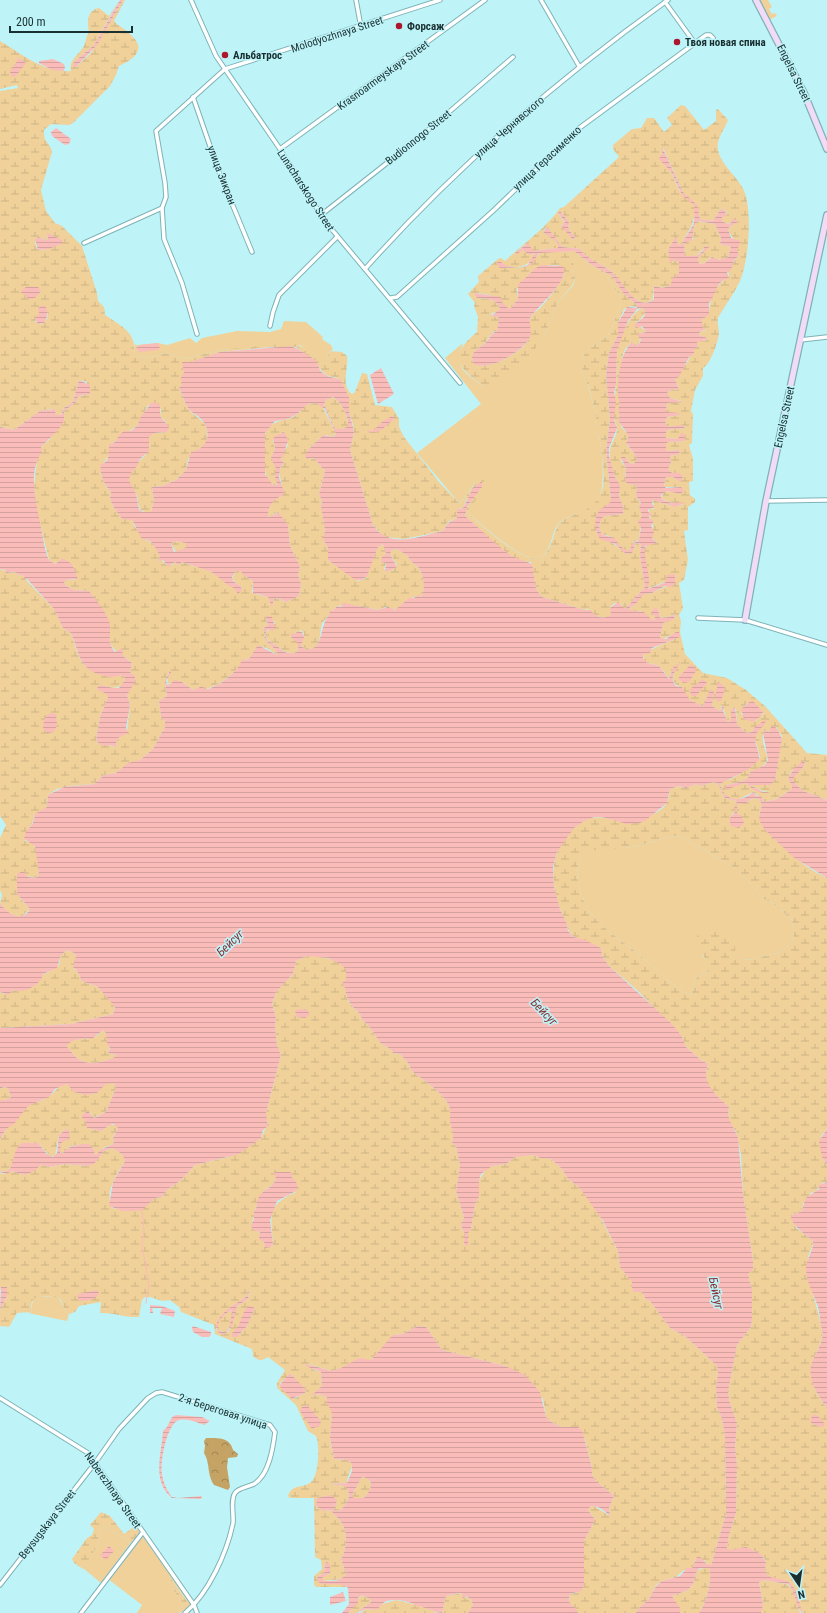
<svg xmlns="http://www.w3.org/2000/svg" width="827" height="1613" font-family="'Roboto Condensed',sans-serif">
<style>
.grass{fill:#f0d19a}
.forest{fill:url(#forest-crowns)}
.wetland{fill:url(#wetland-marsh);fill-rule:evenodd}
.water{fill:url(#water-rules);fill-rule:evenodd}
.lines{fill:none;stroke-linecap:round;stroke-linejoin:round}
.stream{stroke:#fabcb9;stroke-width:1}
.street-casing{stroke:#7eb3b7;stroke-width:5.5}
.secondary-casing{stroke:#7eb3b7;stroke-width:8}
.street{stroke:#fff;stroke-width:3.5}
.secondary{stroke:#f2dbf6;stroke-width:5.5}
.poi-dot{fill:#ac172c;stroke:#bef4f8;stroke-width:1.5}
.labels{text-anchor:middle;stroke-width:3;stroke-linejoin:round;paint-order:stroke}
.poi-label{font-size:11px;font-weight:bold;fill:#192f31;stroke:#bef4f8;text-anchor:start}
.street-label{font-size:11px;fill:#192f31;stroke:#bef4f8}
.water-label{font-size:12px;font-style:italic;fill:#883033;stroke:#bef4f8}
</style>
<defs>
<pattern id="forest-crowns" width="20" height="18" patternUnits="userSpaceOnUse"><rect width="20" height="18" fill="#c5a364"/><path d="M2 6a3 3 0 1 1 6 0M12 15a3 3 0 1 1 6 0" fill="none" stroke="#9f8553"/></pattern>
<pattern id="wetland-marsh" width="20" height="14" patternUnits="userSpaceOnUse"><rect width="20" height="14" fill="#f0d19a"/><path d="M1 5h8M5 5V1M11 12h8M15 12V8" fill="none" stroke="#cdb485"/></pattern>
<pattern id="water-rules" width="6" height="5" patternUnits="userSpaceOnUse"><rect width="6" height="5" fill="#fabcb9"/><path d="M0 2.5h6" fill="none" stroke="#d6a2a0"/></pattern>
</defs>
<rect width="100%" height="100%" fill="#bef4f8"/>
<!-- grass -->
<g class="grass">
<polygon points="759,0 768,0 772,7 769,9 772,14 775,13 777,16 769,20"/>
<path d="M578 258 608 278 622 299C619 307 613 329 608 335 599 344 583 348 582 363 581 374 587 381 590 392 596 415 611 481 597 501 587 515 568 513 558 524 551 534 552 548 542 557 528 568 479 522 467 512L471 506 475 483 460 504 417 453 481 404 445 358 463 343C455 368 463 372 483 386L544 337 559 300 573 286 575 278 573 268V260Z"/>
<polygon points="284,321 306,322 323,337 322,339 331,345 333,350 329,351 326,365 323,366 316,356 300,345 220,350 185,359 167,353 147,358 138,357 134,354 135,344 137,345 158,343 167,345 190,338 196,343 202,338 237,331 270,332 281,329"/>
<path d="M674 836 681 837 738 870 764 899 774 904 792 920 794 938 788 946 780 952 754 959 742 960 735 957V951L702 955 709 965 708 971 695 979 691 996C670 985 655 967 636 952 609 930 584 919 578 881 576 869 578 860 586 850L633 847Z"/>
<path d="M56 1296C63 1301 62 1310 69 1314L67 1321 28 1313 31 1312 33 1299 39 1297Z"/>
<polygon points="104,1526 128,1541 130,1544 101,1583 83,1568 99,1543 98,1535"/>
<polygon points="142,1535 192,1604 189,1607 186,1599 169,1576 167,1580 183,1604 177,1613 137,1613 142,1605 108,1579"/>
</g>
<!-- forest -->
<path class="forest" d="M206 1438C218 1438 230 1437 233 1450L238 1454 237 1457 228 1458 227 1467 230 1487 228 1490 214 1485C206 1472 211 1465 204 1453L205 1446 204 1441Z"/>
<!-- wetland -->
<g class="wetland">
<path d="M119 0 94 45 74 62 76 67 91 53 123 0H125L114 21C117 25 122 27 126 31 147 46 139 57 119 66L116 75 110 86 73 123 69 125 51 124 44 130C43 144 51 143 52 152L41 190 46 211 55 223 62 226 82 246 97 293 98 301 104 307 105 315C121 326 137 332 134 354L138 357 147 358 167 353 185 359 220 350 290 343C304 346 316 353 323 365H326L329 351 342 352 347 356C349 368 340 386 352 394L355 392 362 373 367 374 375 405 392 407 399 419V427L404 437 439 482 460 504 478 480H484L485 487 467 512C479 523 524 565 540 558 550 554 553 536 557 527 564 512 593 517 602 490 608 472 595 411 590 391 587 381 581 374 582 363 583 348 599 344 608 335 613 329 619 307 622 299L608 278 578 259 574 260 573 268 575 278 572 286 559 300 544 337 528 358 489 385 483 386C456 367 449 355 477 332L478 317 474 306 475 303 468 294 479 282 478 276 498 259 501 258 505 261C524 243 545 229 560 208L564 207 619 157 613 149V145L632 129 641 128 647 118H654L664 132 672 125 667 118 681 105 685 106 704 130 716 121V110L718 109 728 120C725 128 720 134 718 143 715 162 739 176 745 193 752 215 749 259 740 281 735 292 724 307 718 318 717 324 719 328 719 334 718 342 710 365 703 368V376L695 390 691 411 693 414 692 443 689 445 693 459V481L689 482 690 495 695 499V502L688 507V530L684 531 688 560 684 580 679 583 683 608 679 615 681 621 680 632 685 654 703 673 727 678 746 690 765 706 807 753 827 755V800L803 791 791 780 804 766 805 761 791 772 788 779 792 786V789L777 799 764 802 762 798 753 792 738 800C727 799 722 794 720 784 723 780 726 781 731 779 742 773 751 766 760 757L755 739V727L752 732 746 733 737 724 736 708 731 710V721L728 722 722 705 720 711 712 706 713 695 707 697 703 706C693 702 685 699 682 687 672 685 671 677 676 669L671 672 670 679 659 666 644 662 643 654C649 651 669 640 674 640V634L663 639 660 638 663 623 675 617V614L669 617 660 618 658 609 656 619 652 620 640 611H629L630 607 634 606 643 594 652 593 667 586V582H664L647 589C653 575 637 557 647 545L657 542 652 538 653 523 649 516 652 515 648 513 650 509H654L653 500C664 502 672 510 683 504L668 502 661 498 664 492 670 491 676 493 681 487H664L666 477H673L678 481 668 469 671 463 670 456 679 454 680 450 666 451V444L668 442 685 441V435L678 439 666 438 665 436 667 430 685 428V426L668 427 665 423 667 417 679 415 666 412 667 403 681 401 670 398 667 393 672 389 677 390 678 386 675 380 688 361 694 348 699 347 696 344 697 341H705L707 338 699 335 700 331H706L701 327V320L709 312C712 293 713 289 729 276L728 270 739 255 737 252C738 242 731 238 728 228L738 221H733L728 224 722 221V217L727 214 724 209 720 210 713 221 700 219 697 208 683 192 663 148 660 159 671 172 679 190 695 206C694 228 690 226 682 244L678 245 676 237 668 250 671 262 676 260 679 262V273L670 286 662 288 654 286 653 299C637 314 621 279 611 271 600 263 588 260 580 249L562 247 546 227 543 231 558 243V248L533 251 526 244 516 252 523 250 530 255 535 253C531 267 517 269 504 266L501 268 526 267 541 252 574 251 592 265 612 276 623 293 637 305V307L631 306 624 309 618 323V335L609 353 606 375 610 419 606 451 611 500 610 504 600 510 596 532C606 541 617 544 626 554L634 549 636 543 641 544 640 555 645 587 625 609 622 608 621 604 615 603 611 606V615L607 618 595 616 588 609 584 610 542 597 536 589 531 562C507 563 482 529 465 516L467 507 483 487 466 500 463 508H459L457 518 448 522 443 531 404 539 384 537 373 525 350 450 354 432 353 425 340 379 326 375 321 370 315 360 305 354 296 347H270L220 352 183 365C185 372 185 383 179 389 183 395 185 405 190 411 204 424 210 422 206 445L194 452 188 459 186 470 176 480 162 486 152 487 154 501 151 512C136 514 140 502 136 494 133 488 128 484 129 476 131 465 145 459 149 449 150 445 148 441 148 437L154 433H162L166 422 160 416 161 409 148 405 138 425 110 445 109 455 103 464 101 475 107 488 111 492 110 498 114 508 122 519H132L134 526 145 539 155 545 160 556 158 561 161 559 166 565H172L175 562 178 565 182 562C192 566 203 568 212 572 225 578 225 588 242 588L232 579 236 571H241L246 577 253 581 252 593 268 597 273 603 274 598 280 599 285 602 299 596 301 584 298 575 300 566 290 546 288 525 277 512 271 517 268 516C268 507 271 500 280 497 281 494 282 490 282 487 282 477 275 473 284 463L280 458 288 445 283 432 273 440 275 448 272 456 277 471 275 477 277 482 275 486C261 480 259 439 268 429 275 419 285 422 295 416 300 413 303 407 308 404L316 403 322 406 336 433 333 437 326 435 321 437 308 450V459L314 458 325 471 319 494 322 501 321 504 325 531 324 541 328 548V560L358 581 365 579 378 547 383 544 386 554 381 561 386 562 384 569 387 572 395 568 397 565 390 554 392 550 397 549 408 556C409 561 413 562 417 566 424 574 427 588 421 597L416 596 403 603 397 610 385 607 380 610 350 605 337 606 334 610 330 611V614C327 617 324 620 322 624 319 634 322 649 307 650L301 646 304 634 301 630 291 637 299 643 297 652C287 655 284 651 277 646 270 641 268 643 265 633L275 623 272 619H266L268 625 264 628C263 640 269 644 276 650L277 655 267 648 258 646 249 659H245C233 675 216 691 195 690 191 690 186 684 182 682L169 683 167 687 169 671C165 686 164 681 167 696L159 701 161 717 165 721V727L153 749 140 760 125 766 116 773 104 775 94 784 70 786 57 789 48 795 47 807 34 816C34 826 24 830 25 841L33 843 37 851 39 874 36 878 17 874V890L20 898 30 909 21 917C12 916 5 911 0 903L2 895 0 890V838L6 825 0 816V569L10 573 15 572 19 575 24 576 27 581 54 609 63 628 71 633C78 652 79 671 103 674 109 675 118 674 124 676L125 680 122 686 113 688 104 686 101 691 108 694V697L100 717 96 740 100 745H109L117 747 116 744 118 738 127 731 130 705 127 695C130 684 141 682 130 672L132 663C127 658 113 650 111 645 107 639 111 633 109 627 106 613 97 602 89 591L74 590 66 586 64 583 66 580H75L57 562 55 564 49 560 36 507 34 487 37 461 38 456 41 454V447L50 439 64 411 76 402 78 396 86 395 87 382 79 380 73 402 64 408 60 416 56 415V412L52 409 40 411 14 430 0 427V91L18 88 17 85 0 89V41C22 54 44 73 71 71 68 60 79 55 84 46 86 41 86 37 89 32 87 22 87 10 99 8L109 16ZM561 212 569 222 568 229 575 237 573 240 561 225 565 223 558 213ZM47 235 56 238 58 245 43 250 37 249 35 242 39 237 44 240 48 239ZM550 265H558L564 274C560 285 548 300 539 309 537 311 534 312 532 315 526 323 531 334 527 342 520 353 481 376 472 360L475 351 485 343 493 332 497 331 499 319 498 317 491 316 492 313 498 312 500 309C497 298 487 299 477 298V293L490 295 508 308H511L518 299 517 289 531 272ZM39 313H48L47 319 42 324 35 322ZM749 703 759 708 763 714 755 721 741 714 745 705ZM776 727 782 736 775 780 766 785H750L760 790 769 792C759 792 753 790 746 783L730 787 727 785 743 781 748 778 750 772C781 761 760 754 763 733L766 730 770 732Z"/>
<polygon points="696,221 715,224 721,238 720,244 731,247 728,257 721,260 710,258 705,263 699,264 698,258 708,245 696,256 685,256 684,244 693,239 692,233"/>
<path d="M643 308 645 313 640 320 636 322 646 332 641 333 639 344 634 345 632 342C629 345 625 348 624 352 619 362 619 404 620 416L618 419 622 428 628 434 627 445 634 453 637 460 633 464 629 463 625 457 621 460 626 469 625 477 637 487 636 496 641 504 639 506 642 516 639 540 635 541 630 550 627 551C615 546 619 536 603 535 597 529 599 522 604 516L623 514C624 507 622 502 619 497 621 484 611 472 610 459 608 445 616 439 617 430 617 425 615 422 614 418 614 407 615 395 616 385 617 374 616 362 617 351 619 340 631 310 643 308Z"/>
<path d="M333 397C341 402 349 416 348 426L344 429H336L334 427 324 404 326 400Z"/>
<polygon points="177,541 185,542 187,546 184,550 176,552 171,543"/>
<path d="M714 782 718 784 725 798 737 801 735 812 731 815H739L737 814 736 806 739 802 746 803 752 798 759 799 762 805 759 816C778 843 796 863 827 878V1129L821 1136 822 1157 827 1165V1182L822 1183 816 1191 811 1193 803 1204 802 1211 792 1215 796 1228 811 1239 813 1243C812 1248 809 1253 808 1257 806 1283 819 1307 822 1332 823 1342 817 1351 813 1360 806 1376 817 1396 827 1408V1613H802L797 1598 790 1583C777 1577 761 1582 766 1562 762 1548 741 1548 729 1551L727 1548 729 1535 736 1513 737 1465 735 1448 737 1423 730 1403 728 1392 737 1345 751 1327 752 1320V1290L748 1274 753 1261 743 1194 741 1155 736 1131 731 1126 728 1120 729 1107C714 1094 701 1085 708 1064L701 1060 686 1047 681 1035 637 990 609 966 602 955 601 948C597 947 574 937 573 936 568 932 568 926 565 920 548 886 547 845 582 822 605 807 624 834 652 815 657 812 663 809 666 804 669 800 669 794 670 789L678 786 685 788 696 784 700 786ZM674 836 681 837 738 870 764 899 774 904 792 920 794 938 788 946 780 952 754 959 742 960 736 957C735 953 736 946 734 941 728 926 708 931 697 936 697 952 709 959 708 971L695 979 691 996C670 985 655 967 636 952 609 930 584 919 578 881 576 869 578 860 586 851L633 847Z"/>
<path d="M67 950 74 953 76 956 74 969 77 971 82 981 98 987 115 1005 113 1014 71 1024 0 1028V992L4 994 13 990C22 993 41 983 43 974L47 973 59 965 61 955Z"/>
<path d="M307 956C315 955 343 960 346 969 349 977 343 988 348 1000 351 1008 361 1011 362 1020 370 1025 373 1033 379 1041 382 1046 390 1046 393 1053L400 1054 409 1064 411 1070C422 1080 443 1091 449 1106 453 1115 450 1125 454 1134L452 1143 456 1146 460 1166 456 1191 464 1217 461 1226 465 1234 471 1229 475 1204 479 1197V1180L486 1169 492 1166 506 1164 515 1157 520 1156 534 1155 540 1158H546L551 1159 562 1169 568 1179 579 1187 595 1207 618 1251 620 1267 633 1282 632 1288 638 1292H642L646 1300 650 1301 670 1328 686 1337 717 1366 718 1372 716 1387 717 1407 722 1419 725 1437 726 1514 712 1562 711 1565H708L704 1560H695L694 1566 692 1568 684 1570 676 1577 662 1581 656 1585 649 1599 639 1608 636 1613H578L569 1604 570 1594 576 1593 584 1585V1541L594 1522V1518L588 1510 590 1507 594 1506 610 1516 609 1508 614 1496 596 1481 592 1475V1468L585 1440 578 1427H561L550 1421 546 1417 543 1399 505 1366 442 1350 426 1327 418 1326 403 1334 394 1335 371 1360 332 1371 307 1364 314 1370 321 1372 322 1386 312 1396 319 1394 327 1397 332 1412 330 1439 334 1459 348 1460 352 1464C352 1471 347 1475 347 1483L331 1484 345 1486C353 1495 347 1502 341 1510L336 1511 334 1510 336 1503 316 1506 323 1511 331 1510C334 1516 338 1517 341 1522 348 1531 347 1550 341 1559L346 1574 342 1579 323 1581 321 1578 330 1573V1564L325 1563 324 1573 317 1577 323 1584H342L346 1587H316L314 1585V1576L322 1569 321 1560 315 1557 314 1498H290L288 1496C292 1483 303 1489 311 1482 319 1475 320 1445 316 1436L308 1431 296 1405 277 1388V1383L285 1370 268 1357C262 1361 258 1361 253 1356L252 1349 215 1334 214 1325 181 1312 179 1307 170 1300C158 1303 156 1296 145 1297L142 1300 139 1317C125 1318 113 1312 100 1313L101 1302 79 1306 75 1312 69 1314C62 1310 64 1303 59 1298 55 1295 38 1296 34 1299 30 1302 32 1308 31 1312L17 1313 9 1327 0 1326V1310L7 1296 1 1287 0 1291V1172L2 1174 11 1171 25 1175 41 1165 49 1167 64 1164 88 1166 96 1161 104 1151 112 1148 122 1154 125 1161C117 1174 104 1192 112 1208L129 1210 144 1206 155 1198 162 1197 168 1189 180 1181 195 1165 228 1157 261 1138 268 1123 266 1117V1113L281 1055 277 1046 275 1026 276 1018 272 1004 276 992 293 974 296 961ZM276 1178 296 1192C266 1205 271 1216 273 1244L271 1247 264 1244V1242L259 1237 261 1234 251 1225C256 1215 255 1201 263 1192 269 1186 273 1187 276 1178ZM250 1290 248 1299 237 1306 229 1331 221 1334 216 1329C223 1308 231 1309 247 1296ZM255 1308 247 1326 239 1335 235 1331ZM291 1374 306 1392 294 1399 279 1386 281 1382Z"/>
<path d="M103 1030C108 1033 111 1047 108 1053L116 1055V1057C104 1062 88 1067 77 1058 73 1055 71 1050 66 1046 71 1036 90 1041 98 1035 100 1033 101 1031 103 1030Z"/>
<path d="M110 1082 114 1083 116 1088 106 1112 93 1118 90 1112 85 1120 88 1128 101 1131 110 1125H117L118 1128 113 1137 114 1141 113 1144 103 1148 96 1155 94 1154V1149C87 1144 75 1143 68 1148 65 1151 64 1152 60 1154L58 1152 61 1143 69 1137 66 1129 59 1135 55 1156H50L38 1143H21L10 1169 5 1172 0 1171V1139L6 1129 28 1105 43 1100 52 1094 60 1086 67 1084C82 1097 78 1094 97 1093L102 1086Z"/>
<polygon points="4,1087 8,1088 11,1097 5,1100 0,1100 0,1089"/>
<path d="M231 1310C234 1315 231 1328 225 1332L219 1331C214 1322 225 1314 231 1310Z"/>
<path d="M362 1477 367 1478C374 1485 371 1491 364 1498H353V1493Z"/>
<polygon points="101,1512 110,1516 124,1534 135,1526 140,1532 130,1544 128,1541 104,1526 98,1535 99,1543 83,1569 74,1563 72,1559 87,1538 92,1535 94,1529 90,1525"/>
<path d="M705 1567 709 1568C713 1577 706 1605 699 1613H680L672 1596 688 1590 693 1584 697 1571Z"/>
<polygon points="169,1576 188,1603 189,1607 180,1613 177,1613 183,1604 167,1580 167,1577"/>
<polygon points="763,1580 787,1584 794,1592 800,1613 761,1613 763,1604 759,1582"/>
<polygon points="462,1593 465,1599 466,1596 471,1599 473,1605 468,1613 442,1613 446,1596"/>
<polygon points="362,1595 370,1599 371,1602 356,1613 348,1613 357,1603 358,1599"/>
<polygon points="396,1600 422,1606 438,1613 360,1613 367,1609 375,1610 382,1604"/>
</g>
<!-- water -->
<g class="water">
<polygon points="120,0 123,0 97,45 76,67 73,67 74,62 94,45"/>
<polygon points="19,58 26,63 16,76 12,77 10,72"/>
<polygon points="53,59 64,64 65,67 64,71 52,70 39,63 39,61"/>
<polygon points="56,128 71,139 69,144 65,145 52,136 51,132"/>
<path d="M662 147 683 192 697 205 700 219 713 221 720 210 724 209 727 216 722 217V221L728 224 732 222V219L739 221 728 228 731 238 741 241 737 250 739 255 734 261 731 270 727 272 729 278C714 282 717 295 709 303V315L701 320 703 325 702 327 706 330 700 331 699 335 707 338V340L697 342V346L700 347 694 348V354L689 357 679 377 675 379 679 390 672 389 667 393 670 398 683 402 667 403 666 412 679 413V415L667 417 665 423 668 427 683 425 685 428 667 430 665 436 666 438 678 439 681 433H683L685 435V441L668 442 666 444V451L680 450 679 454 670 456 671 463 668 469 672 473H680L683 477 680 482 673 477H666L664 486 666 488 681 487 684 490 681 494 667 491 661 495V498C669 505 677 502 685 503L675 507 653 500 652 504 655 507 648 510V512L653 515 649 516V518L654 521 651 526 654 532 652 538 657 543 645 546C643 560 652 576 648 589L666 582 667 575 675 574V583L672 587 665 586 652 593 644 594 634 606 630 607 629 610 644 612 652 620 656 619 651 612 655 608 658 609 660 618 669 617 675 614 674 619 663 623 660 638 666 639 676 632H679L680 637 652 648 650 653 643 654V658L647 663 659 666 669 679 673 668 680 662C677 671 668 676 676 686L682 687 690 700 703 706 710 690H712L714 691 712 706 720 711 723 705 724 706 723 711 728 722 731 721V710L735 707 737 724 746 733 752 732 755 727 766 719C766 727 755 731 755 738 755 746 760 753 759 760L749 769 720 784C724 801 740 804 753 792L757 796H761L764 802 777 799 792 789V786L788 779C790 773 800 761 805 761L804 766 792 780 803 791 827 800V878L793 857 765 830 760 822 759 816 762 805 759 799 752 798 746 803 737 804V814L741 815 744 823 739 828 731 826 729 819 735 812V806L737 801 725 798 718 784 714 782 700 786 696 784 686 788 678 786 670 789 667 803 646 820 640 823 627 824 602 817H594L584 821 574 828 557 852 553 867 554 887 560 909 567 924 568 931 574 937 585 940 601 948 602 955 609 966 671 1023 681 1035 686 1047 701 1060 708 1064C701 1084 715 1094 729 1107 726 1121 734 1126 738 1138L743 1194 753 1261V1269L748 1274 752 1290V1320L751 1327 737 1345 728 1392 730 1403 737 1423 735 1448 737 1465 736 1513 729 1535 727 1548 729 1550 746 1547 761 1554 766 1562C761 1584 780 1575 790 1583 797 1589 800 1604 802 1613 795 1606 796 1592 788 1584L763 1580 759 1582 763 1605 761 1613H699C706 1605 713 1578 709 1568H700L697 1571 693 1584 688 1590 672 1596 680 1608V1613H636L639 1608 649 1599 656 1586 662 1581 680 1576 687 1568H692L697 1557H700L708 1565H711L712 1562 726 1514 725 1437 722 1419 717 1407 716 1387 718 1372 717 1366 686 1337 670 1328 650 1301 646 1300 642 1292H634L632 1288V1282L620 1267 618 1251 603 1221 579 1187 568 1179 562 1169 551 1159 540 1158 534 1155 515 1157 506 1164 492 1166 481 1174 479 1180V1197L475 1204 471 1229 468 1233V1245L466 1246 464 1244 465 1234 461 1226 464 1217 456 1191 460 1166 456 1146 452 1143C455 1132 452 1131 450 1122 450 1117 451 1111 449 1106 443 1091 422 1080 411 1070L409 1064 400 1054 393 1053C390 1046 382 1046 379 1041 373 1033 370 1025 362 1020 361 1011 352 1009 349 1001 345 996 347 988 342 983L346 980V969L340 964 328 958 307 956 296 961 293 974 276 992 272 1004 276 1018 275 1026 277 1046 281 1055 266 1113 268 1126 263 1130 261 1138 239 1154 195 1165 180 1181 168 1189 162 1197 155 1198 142 1210 137 1211H123L109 1206 113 1182 125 1161 122 1154 112 1148 104 1151 94 1164 88 1166 64 1164 49 1167 41 1165 34 1171 25 1175 11 1171 7 1174 0 1172V1171L5 1172 10 1169 16 1150 21 1143H38L47 1154 53 1157 57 1153 59 1135 66 1129 69 1130 70 1138 61 1143 60 1153H63C67 1145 81 1144 89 1144L95 1151 94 1154 96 1155 100 1150 113 1144 114 1141 113 1138 118 1128 114 1124 110 1125 101 1131 87 1128 85 1120 82 1118V1115L88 1111 94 1118 106 1112 116 1088 114 1083 106 1084 97 1093 85 1095 74 1092 67 1084 55 1089 49 1097 28 1106 14 1124 6 1129 0 1139V1100H5L11 1097 8 1088 4 1087 0 1089V1028L71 1024 113 1014 115 1007 98 987 82 981 77 971 73 967 76 956 74 953 67 950 61 955 57 968 43 974C41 985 24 994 13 990L8 995 0 992V903C7 914 22 923 30 909L17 894V874L23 871 28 877 36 878 39 874 35 846 24 839 26 832 33 823 35 814 47 807 48 795 64 787 94 784 104 775 116 773 128 763 140 760 153 749 165 727V721L161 717 159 701 167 696C164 678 164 686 170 670L171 673 166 681 167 686 175 680 182 682 193 690 203 686 204 689H208C221 685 237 672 242 660L249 659 258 645 277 655 276 650C268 643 263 640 264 628L268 625 266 617 267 616 272 617 275 627 273 631 268 629 265 633C267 643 270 641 277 646 284 652 287 655 297 652 300 643 297 643 291 637V633L295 634 298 631 302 632 304 637 301 646 307 650C325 649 319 623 330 614L329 611 334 610 337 606 341 607 343 603 378 610 388 607 395 610 409 598H414L418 595 421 597C426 590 424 574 418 567 415 564 409 561 408 556L397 549 392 550 390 554 397 567 387 572 385 571 386 563 381 562 382 557 386 554 383 544 378 547 367 576 362 580H355L328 560V548L323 539 325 531 321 506 322 501 319 494 325 471 314 458 307 459 305 456 308 450 323 435 333 437 336 434 325 409 316 403 308 404 296 415 285 420 275 421 265 433V474L273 485H277L275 477 276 469 271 458 275 448 273 438 283 432 285 433 288 440 283 457 280 458 284 463 280 468 279 477 284 492 283 495C274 500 268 504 268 516L271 517 278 512 288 525 290 546 300 566 298 575 301 584 299 596 286 602 280 599 274 598 272 607 268 597 258 594H253V581L243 575 241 571H236L232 577 233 581C236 583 242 586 242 590L238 594 234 588 229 586 212 572 182 562 178 565 175 562 168 567 163 560 158 561 160 556C156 549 153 539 142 539L132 520 122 519 114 508 110 498 111 492C104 485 99 473 101 464 109 463 109 453 109 445L115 442 120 434 124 431H131L138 425 140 418 151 403H157L160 406V416L169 427 167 432 154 433 149 437V451L140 459 137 466 131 473 129 480 136 494 139 509 143 512H151L154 501 152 487 162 486 176 480 186 470 191 452C207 449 213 433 202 420 198 415 191 413 188 408 184 402 183 395 179 388L182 385 181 377 184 373 182 362H190L220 352 290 346C294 346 314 358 316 361 318 364 319 367 320 370 324 376 333 378 340 379L349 397V411L354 432 350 450 373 525C390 550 419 536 443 531L448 523 457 518V509L463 508 473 488 482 481V487L467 507 465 516C481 529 494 544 512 556 519 560 526 561 532 564L536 589 542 597 584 610H590C596 617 603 620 611 615L610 608 618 602 625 609 645 587 640 555 641 544 636 543 632 553 626 554 615 544 600 539C595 532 593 519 599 511 603 506 609 506 611 500L606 451 610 419 606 375 609 353 618 335V323L627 307 637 308V305L623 293 612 276 592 265 574 251 539 253 532 264 526 267 500 268 496 263 500 261C507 268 519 269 528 265L535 253 530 255 522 250 516 255 515 253 528 243 533 251 558 248V243L543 232 547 227 562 247 580 249C588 260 602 264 612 272 622 280 637 314 654 299V286L662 288 670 286 673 278 679 273V262L675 260 670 263 668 250 676 236 678 245 682 244C685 236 691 231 694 222 695 216 693 211 695 206L682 195 671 172 659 159 662 153ZM698 221 715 224 721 238 720 244 731 247 728 257 719 260 712 257 705 263 699 264 698 258 710 246 704 247 703 251 696 256H685L684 244 692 240 694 226ZM643 308 645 313 644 317 634 325 636 328 642 326 646 332 638 334 637 335 641 340 639 344 634 345 632 342C620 353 618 377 618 394 618 399 621 404 618 409L620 416 618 419C621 429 633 433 626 443L634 453 637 460 633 464 629 463 625 457H621L626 469 625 481 628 484 635 485 637 487 636 496 641 503 639 506 642 516 638 522 641 528 639 540 632 544 630 550 627 551 619 545 615 538 603 535C597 529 599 522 604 516L623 514C624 507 622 502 619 497L620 485 615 477 609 456V448L617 428 614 420 616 401 614 392 616 385 617 350 628 321 637 309ZM333 397C341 402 349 416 348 426L343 429H336L334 427 324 404 326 400ZM177 541 186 543V548L174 552 171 543ZM103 1030 106 1033 107 1044 110 1048 108 1053 116 1055 115 1057C104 1062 88 1067 77 1058 73 1055 71 1050 66 1046 70 1040 84 1037 92 1039Z"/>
<polygon points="560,211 569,222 568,229 575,237 574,239 573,240 561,226 565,222 558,213"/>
<polygon points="48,233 62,240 63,243 49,249 38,250 35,239 39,237 44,240 48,239 47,234"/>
<path d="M541 265 563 266C570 282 537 306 530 318 529 324 532 330 530 337 524 351 489 372 474 364 467 351 482 348 488 340 491 336 491 333 497 331L499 319 498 317 491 316 500 309C497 298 487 299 477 298L474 293 501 297 502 302 508 308H511L518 299V284C527 278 532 269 541 265Z"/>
<polygon points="26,287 38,287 41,291 35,298 28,299 25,294 21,293 22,290"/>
<path d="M44 305C49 310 48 317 44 323L38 324 35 319 39 313 38 308Z"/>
<polygon points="158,343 160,347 158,350 139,352 136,348 140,345"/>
<polygon points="381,368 394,394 378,404 370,375"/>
<path d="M79 380 90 385V394L78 396 76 402 64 411V421L59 429 41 447 42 452C26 475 38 508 42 533 44 542 45 552 49 560L55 564 63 558 72 564 78 579 66 580 64 583 66 586 74 590 89 591C96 600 105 610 109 621 113 633 105 639 115 652L122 648 123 656 132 663 130 672 135 676V682L127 695 130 705 126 728 128 733 118 738 116 744 117 747 110 745 107 746 100 745 96 740 100 717 108 697 107 694 98 690 97 688 100 685 113 688H119L125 680 124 676C119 674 114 678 109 677 78 671 81 657 71 633L63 628 54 609 27 579H25L24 576 19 575 15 572 6 573 5 570 0 569V427L14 430 40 411 55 409 56 415H61L64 408 73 402Z"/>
<path d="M392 416 395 418C387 425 379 435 368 432L367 430 373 431 382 422Z"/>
<polygon points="691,664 695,668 696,671 689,682 683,683 679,679 679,677"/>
<polygon points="703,679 707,683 696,696 691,696 690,689"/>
<polygon points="718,682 722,684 725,689 721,701 718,702 715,697"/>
<polygon points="752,700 763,712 760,717 753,722 744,719 741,709"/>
<path d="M50 713 56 714 57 725 54 732 47 733 43 728C44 721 44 717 50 713Z"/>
<path d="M774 726 778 730 782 739 775 780 770 785H750L763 792H770C761 795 752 790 746 783L725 790 727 785 743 781 748 778 750 772 765 765 768 760 763 733 766 730 770 732V728Z"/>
<polygon points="299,1009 308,1010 309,1015 305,1018 297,1017 295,1011"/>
<polygon points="827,1129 827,1165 822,1157 819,1141"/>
<path d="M275 1172H290L292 1174V1178C297 1181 299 1186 296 1191L277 1201 270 1220 273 1244 271 1247 265 1248 264 1242 259 1239 260 1232 253 1230 251 1225 254 1219V1211L256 1209C257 1204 257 1198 261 1194 267 1187 273 1188 276 1178L274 1174Z"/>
<path d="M827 1182V1408C817 1395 805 1376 813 1360 817 1351 824 1341 822 1331 820 1323 820 1314 818 1307 814 1294 806 1283 806 1268 806 1260 814 1249 813 1242 811 1237 795 1230 791 1218L792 1215 802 1211C807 1193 804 1200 819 1189V1185Z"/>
<polygon points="1,1287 7,1287 7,1296 0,1310"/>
<path d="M250 1288 248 1299 237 1306 232 1326 224 1335 218 1332 216 1326C220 1311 235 1305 247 1296ZM231 1310 232 1313 229 1328 225 1332 219 1331C215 1322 224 1315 231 1310Z"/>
<path d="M97 1290 99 1293C97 1300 85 1302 78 1300V1294Z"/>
<polygon points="150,1305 162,1306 175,1311 174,1317 160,1314 162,1308 152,1308 153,1313 150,1313"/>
<path d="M249 1306 255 1308 247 1326 237 1337H232V1333C242 1327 240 1312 249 1306Z"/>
<polygon points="193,1326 211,1332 211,1335 209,1337 202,1337 193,1332 192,1328"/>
<path d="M418 1326 426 1327 442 1350 505 1366 525 1375 540 1392 546 1417 550 1421 561 1427H578L582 1430 592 1468V1475L596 1481 614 1496 609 1508 610 1516C604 1511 599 1505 590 1507L588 1510 594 1518V1522L584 1541V1585L581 1591 570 1594C567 1608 574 1603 578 1613H468L473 1605 471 1599 466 1596 463 1599 462 1593H460L446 1596 442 1613C432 1612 425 1606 415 1606L414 1604C406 1601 390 1597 382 1604 379 1607 379 1609 375 1610L367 1609 356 1613 371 1602 370 1599 362 1595 358 1598V1603L348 1613H342L349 1604 348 1588C339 1581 328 1587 318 1582L317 1577 324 1573 325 1563 327 1562 330 1564V1573L322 1578 323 1581C331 1581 341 1582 346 1574L341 1559C347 1550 348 1531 341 1522 338 1517 334 1516 331 1510L323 1511 316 1506 317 1498 331 1495 337 1500 334 1510 336 1511 341 1510C347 1502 353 1495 345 1486L330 1484 347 1483 352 1471V1464L348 1460 334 1459 330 1438 332 1412 326 1402 327 1397 319 1394 311 1396 322 1386 321 1372 306 1366V1364L332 1371 341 1368 359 1358 371 1360 390 1338 393 1335 403 1334ZM362 1477C376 1479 371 1491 364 1498H353V1493Z"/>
<polygon points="291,1374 306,1390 305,1393 292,1399 279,1386 288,1375"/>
<polygon points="307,1405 321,1421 320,1425 312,1429 300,1411 302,1407"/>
<path d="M176 1415 202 1417 210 1421 204 1425C196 1422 185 1417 177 1421 166 1428 160 1462 162 1474 163 1482 167 1491 172 1497L178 1498 202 1496 201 1499 172 1498C151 1481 162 1452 163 1431L167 1427 172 1417Z"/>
<polygon points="813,1415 817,1415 825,1424 824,1426 821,1427 812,1424 810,1420"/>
<polygon points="109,1546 114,1551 106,1560 100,1555"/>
<polygon points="343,1592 346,1601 330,1605 330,1597"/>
</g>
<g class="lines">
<!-- stream -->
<polyline class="stream" points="142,1209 144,1231 142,1245 149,1285 146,1303"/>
<defs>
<g id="street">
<polyline points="191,0 216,56 280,149 324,220 460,383"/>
<polyline points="356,0 361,27"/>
<polyline points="541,0 579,66"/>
<polyline points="665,2 694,42"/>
<polyline points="193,97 219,172 252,252"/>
<polyline points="280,149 485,0"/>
<polyline points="321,215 420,137 513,57"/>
<polyline points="84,243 162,208"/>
<path d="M365 269C455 168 558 79 668 0"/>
<polyline points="391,298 397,297 494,210 578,129 706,35 710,35 713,38"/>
<polyline points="270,326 273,312 279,295 337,237"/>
<polyline points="197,334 182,283 164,239 162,208 166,197 165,183 156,131 225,69 440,0"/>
<polyline points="800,340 827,337"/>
<polyline points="766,501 827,500"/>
<polyline points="698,618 745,620 827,645"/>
<polyline points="0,1398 88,1453 194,1605 197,1613"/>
<path d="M0 1585 95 1463 119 1429 148 1398 156 1393 162 1392 270 1425 275 1432C273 1448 269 1475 254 1484 248 1487 238 1488 235 1493 230 1500 234 1515 233 1523 227 1553 208 1594 185 1613"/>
<polyline points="81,1613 143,1532"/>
</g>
<g id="secondary">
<polyline points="756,0 804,93 827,149"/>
<polyline points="745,620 766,501 827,215"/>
</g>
</defs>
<!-- street casing -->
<use href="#street" class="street-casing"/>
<!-- secondary casing -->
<use href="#secondary" class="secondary-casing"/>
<!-- street -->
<use href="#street" class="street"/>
<!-- secondary -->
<use href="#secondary" class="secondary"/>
</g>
<!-- markers -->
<g class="poi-dot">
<circle cx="399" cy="26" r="4"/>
<circle cx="677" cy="42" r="4"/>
<circle cx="225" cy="55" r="4"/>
</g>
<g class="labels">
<!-- poi labels -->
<g class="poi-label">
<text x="407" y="30">Форсаж</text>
<text x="685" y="46">Твоя новая спина</text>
<text x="233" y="59">Альбатрос</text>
</g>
<!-- street labels -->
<g class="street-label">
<text transform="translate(337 34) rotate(-18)" y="4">Molodyozhnaya Street</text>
<text transform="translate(794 73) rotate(64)" y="4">Engelsa Street</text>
<text transform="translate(383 75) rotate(-36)" y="4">Krasnoarmeyskaya Street</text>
<text transform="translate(509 127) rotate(-41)" y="4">улица Чернявского</text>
<text transform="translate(418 137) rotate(-39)" y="4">Budionnogo Street</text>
<text transform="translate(547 158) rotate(-43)" y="4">улица Герасименко</text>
<text transform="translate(222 175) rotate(69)" y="4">улица Зикран</text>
<text transform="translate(306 190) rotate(57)" y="4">Lunacharskogo Street</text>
<text transform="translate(784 417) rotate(-78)" y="4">Engelsa Street</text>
<text transform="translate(223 1411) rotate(18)" y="4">2-я Береговая улица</text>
<text transform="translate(113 1490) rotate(55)" y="4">Naberezhnaya Street</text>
<text transform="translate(47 1524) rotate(-52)" y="4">Beysugskaya Street</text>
</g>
<!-- water labels -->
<g class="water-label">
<text transform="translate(230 943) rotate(-44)" y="4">Бейсуг</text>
<text transform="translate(544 1012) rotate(46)" y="4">Бейсуг</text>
<text transform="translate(716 1293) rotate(78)" y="4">Бейсуг</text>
</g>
</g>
<!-- north arrow -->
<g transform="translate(799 1585) rotate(167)" stroke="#bef4f8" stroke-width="3" paint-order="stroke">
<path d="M0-3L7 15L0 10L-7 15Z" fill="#192f31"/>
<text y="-6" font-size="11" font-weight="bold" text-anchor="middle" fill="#192f31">N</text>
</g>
<!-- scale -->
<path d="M10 26v6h122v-6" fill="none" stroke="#192f31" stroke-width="2"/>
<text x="16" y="26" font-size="12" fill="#192f31" stroke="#bef4f8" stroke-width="3" paint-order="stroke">200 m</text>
</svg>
